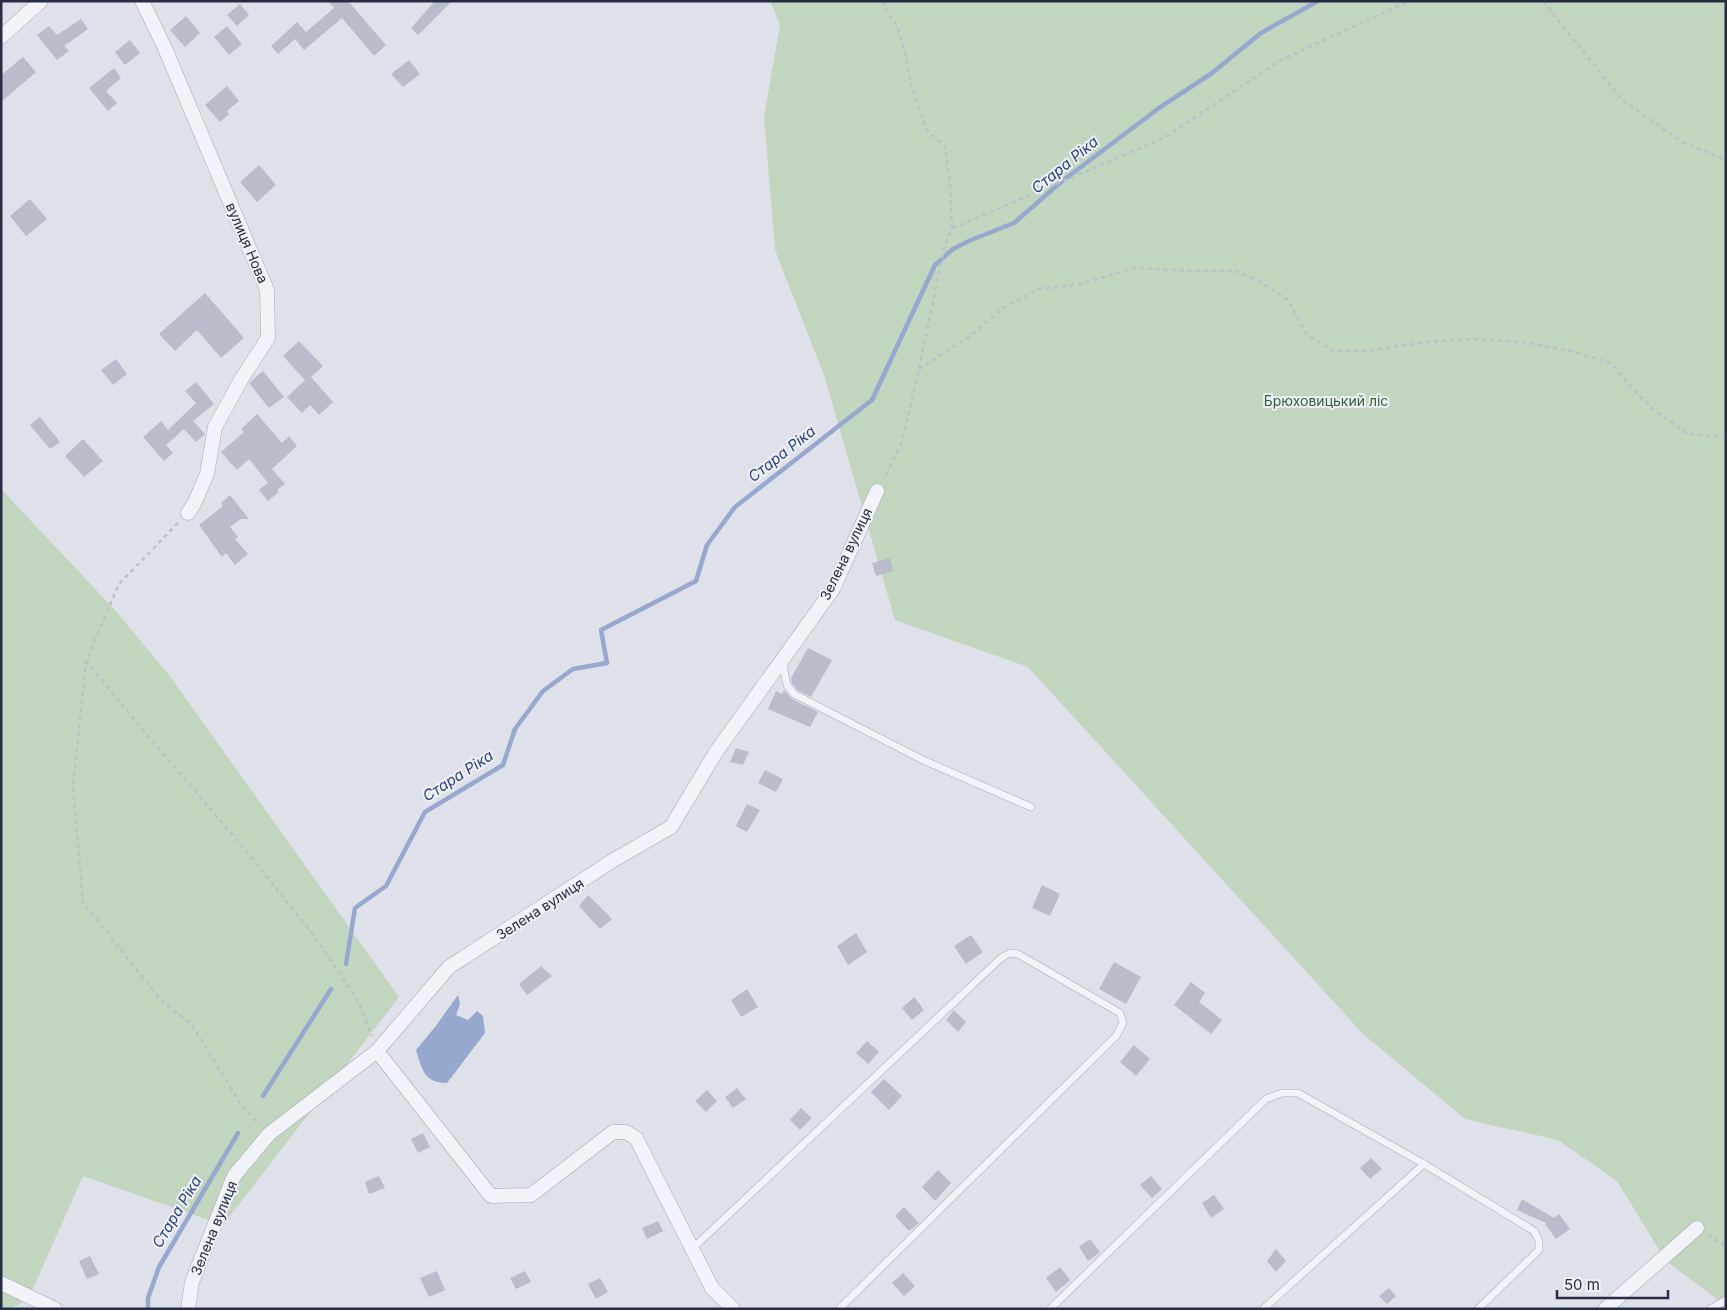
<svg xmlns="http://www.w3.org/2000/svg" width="1727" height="1310" font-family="Inter,sans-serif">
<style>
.green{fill:#c1d5bf}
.water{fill:#96a8cd}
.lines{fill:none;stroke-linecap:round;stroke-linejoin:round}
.stream{stroke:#96a8cd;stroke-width:4.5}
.building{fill:#b9bcca}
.lane-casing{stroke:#a4a7b5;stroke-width:8}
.street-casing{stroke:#a4a7b5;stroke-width:15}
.path{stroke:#bdbfc9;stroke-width:2.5;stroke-dasharray:4 4;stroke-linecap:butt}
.lane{stroke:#f2f3f8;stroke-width:7}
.street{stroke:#f2f3f8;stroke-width:14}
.labels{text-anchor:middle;stroke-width:4;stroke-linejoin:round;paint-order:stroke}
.street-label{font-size:14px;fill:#262c43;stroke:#eff1f7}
.park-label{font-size:14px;fill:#336032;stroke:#eff1f7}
.water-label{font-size:15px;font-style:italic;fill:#2c427b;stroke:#eff1f7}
</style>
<rect width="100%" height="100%" fill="#dfe1ea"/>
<!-- green -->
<g class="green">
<polygon points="770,1 1726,1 1726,1306 1666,1261 1617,1181 1558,1140 1465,1119 1363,1034 1028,667 895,620 824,375 775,250 764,117 780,25"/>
<polygon points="1,489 115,610 169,675 399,997 223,1225 83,1176 28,1300 9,1309 1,1309"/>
</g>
<!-- water -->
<path class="water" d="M458 995 460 1004 456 1015 468 1020 477 1011 483 1016 485 1033 447 1083C424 1083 422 1069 416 1050L435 1027Z"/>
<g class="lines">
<!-- stream -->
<g class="stream">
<polyline points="346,964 355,908 386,886 425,812 503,765 515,729 543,691 573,669 607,663 601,630 696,581 707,545 735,507 872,400 935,265 953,249 971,240 1014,223 1061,182 1159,108 1212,73 1261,33 1318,1"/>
<polyline points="263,1096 331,989"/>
<polyline points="148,1309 148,1298 159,1267 238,1133"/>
</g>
</g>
<!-- building -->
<g class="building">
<polygon points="328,1 348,1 386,45 374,56 342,18 304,50 295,39 278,54 271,46 297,22 306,32 334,8"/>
<polygon points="435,1 452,1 418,35 411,28"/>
<polygon points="240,4 249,15 237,26 227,15"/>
<polygon points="186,16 200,33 185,47 170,30"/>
<polygon points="81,19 88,29 64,46 69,51 57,60 37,35 49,26 57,35"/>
<polygon points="227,26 242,44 229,55 214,37"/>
<polygon points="130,40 140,53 125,65 115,52"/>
<polygon points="23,57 36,72 1,102 1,75"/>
<polygon points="409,60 420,74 403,87 391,74"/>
<polygon points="114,68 121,78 106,91 117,103 108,111 89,88"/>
<polygon points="227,86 239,101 227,111 229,114 220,122 205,105"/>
<polygon points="259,165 276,185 257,202 240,182"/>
<polygon points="30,199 47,219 26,236 10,216"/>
<polygon points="205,293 244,338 221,358 197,330 175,351 159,334"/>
<polygon points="299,341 323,366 311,377 333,402 319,415 310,405 302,413 287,397 305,380 283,356"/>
<polygon points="116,359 127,374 113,385 101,370"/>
<polygon points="263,371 284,397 269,408 249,383"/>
<polygon points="196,382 214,404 193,421 205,434 196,442 184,429 166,445 173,453 164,461 143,437 161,421 168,430 196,403 185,391"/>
<polygon points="257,414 282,443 289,436 297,446 272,469 285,484 277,490 279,492 268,501 259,490 268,483 249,459 237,470 221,452 244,432 241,429"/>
<polygon points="40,417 60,442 50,449 30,425"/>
<polygon points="83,439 103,461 84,477 65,456"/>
<polygon points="230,495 249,519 241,519 230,527 238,537 235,539 248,554 235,565 226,553 222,557 199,525 223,506 221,503"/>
<polygon points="890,558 893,571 876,576 872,563"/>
<polygon points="808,648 832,660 811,697 797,690 792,683 791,678"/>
<polygon points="784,690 792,699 818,712 810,727 768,709 776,691 782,694"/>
<polygon points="736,748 749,752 743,765 730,762"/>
<polygon points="765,770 783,779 776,792 758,783"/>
<polygon points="747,804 760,810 747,832 736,826"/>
<polygon points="1042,885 1060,894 1050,916 1032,908"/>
<polygon points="588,895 612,919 600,929 579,906"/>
<polygon points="856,933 867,952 848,965 837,946"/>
<polygon points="971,935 983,952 966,964 954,946"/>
<polygon points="1114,962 1141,977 1126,1004 1099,989"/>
<polygon points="541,966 552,976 527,995 519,984"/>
<polygon points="1191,982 1205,993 1199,1002 1222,1020 1211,1034 1174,1005"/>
<polygon points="747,989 758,1007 741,1017 731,1000"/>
<polygon points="914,997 924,1010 912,1020 902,1008"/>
<polygon points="954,1010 966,1022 958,1032 946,1020"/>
<polygon points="867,1041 879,1052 868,1064 856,1053"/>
<polygon points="1134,1045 1150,1059 1136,1076 1120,1062"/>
<polygon points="884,1079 902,1096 889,1110 871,1092"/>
<polygon points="737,1088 746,1099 733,1108 725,1097"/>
<polygon points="707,1090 717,1101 706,1112 695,1101"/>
<polygon points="801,1108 812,1118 800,1130 790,1120"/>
<polygon points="423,1133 430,1147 418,1153 411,1139"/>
<polygon points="1371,1158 1382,1169 1370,1179 1360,1168"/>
<polygon points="938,1170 951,1183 935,1201 922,1187"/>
<polygon points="379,1176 385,1188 369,1194 365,1182"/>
<polygon points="1151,1176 1162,1189 1152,1198 1140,1185"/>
<polygon points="1214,1195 1224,1209 1211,1218 1202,1203"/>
<polygon points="1522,1199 1554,1218 1559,1214 1570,1229 1556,1239 1545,1224 1546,1223 1517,1210"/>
<polygon points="904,1207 919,1223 909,1231 895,1216"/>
<polygon points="658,1221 663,1231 647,1239 642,1228"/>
<polygon points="1090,1239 1100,1252 1088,1261 1079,1247"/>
<polygon points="1276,1249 1286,1261 1276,1272 1267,1261"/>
<polygon points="90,1256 99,1274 87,1279 79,1261"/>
<polygon points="1060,1267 1070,1280 1056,1292 1046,1278"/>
<polygon points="437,1271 445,1290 429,1297 420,1278"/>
<polygon points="525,1271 531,1282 516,1289 510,1278"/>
<polygon points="903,1273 915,1286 904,1296 892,1283"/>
<polygon points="600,1278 608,1292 596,1299 588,1284"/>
<polygon points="1389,1288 1396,1296 1387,1304 1379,1296"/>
</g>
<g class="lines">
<defs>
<g id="lane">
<polyline points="782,661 787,685 794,694 923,760 1031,807"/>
<polyline points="692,1249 1001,958 1010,953 1018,954 1120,1013 1123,1023 1116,1036 839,1309"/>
<polyline points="1050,1309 1266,1099 1282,1093 1298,1093 1424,1164 1534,1231 1539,1241 1539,1250 1478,1309"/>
<polyline points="1263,1309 1424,1164"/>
<polyline points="1710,1309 1726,1300"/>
</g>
<g id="street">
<polyline points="142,1 164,46 267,290 268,338 242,378 215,427 207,474 194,504 188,513"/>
<polyline points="1,37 41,1"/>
<polyline points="377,1051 491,1196 531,1195 613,1132 626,1132 636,1138 712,1288 733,1309"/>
<polyline points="1,1283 55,1309"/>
<polyline points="188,1309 192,1282 234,1176 269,1134 377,1051 449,967 612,861 671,827 716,752 833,589 877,491"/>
<polyline points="1605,1309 1697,1228"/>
</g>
</defs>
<!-- lane casing -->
<use href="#lane" class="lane-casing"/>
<!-- street casing -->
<use href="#street" class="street-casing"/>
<!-- path -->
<g class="path">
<polyline points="883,1 884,7 897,26 905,52 911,84 927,130 945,147 950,183 952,228 944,248 919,369 902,442 884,479"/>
<polyline points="1543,1 1622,100 1684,143 1726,160"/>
<polyline points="953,228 1164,138 1281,60 1409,1"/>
<polyline points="919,369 972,335 1003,308 1039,289 1081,284 1133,268 1198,271 1236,271 1259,281 1288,300 1307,335 1333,351 1367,351 1426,342 1472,339 1522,342 1571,351 1611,363 1631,387 1655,411 1688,434 1726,437"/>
<polyline points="178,523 119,584 86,661 73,787 83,902 160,999 192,1025 240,1103 260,1125"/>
<polyline points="86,661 147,735 243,847 315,937 358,1001 372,1036"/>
<polyline points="1708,1235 1726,1246"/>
</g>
<!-- lane -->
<use href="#lane" class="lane"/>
<!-- street -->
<use href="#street" class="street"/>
</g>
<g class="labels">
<!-- street labels -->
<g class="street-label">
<text transform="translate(247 243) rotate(67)" y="5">вулиця Нова</text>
<text transform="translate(846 554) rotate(-64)" y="5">Зелена вулиця</text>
<text transform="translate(540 909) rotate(-33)" y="5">Зелена вулиця</text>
<text transform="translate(214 1228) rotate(-68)" y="5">Зелена вулиця</text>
</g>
<!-- park labels -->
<g class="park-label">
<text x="1326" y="406">Брюховицький ліс</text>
</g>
<!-- water labels -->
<g class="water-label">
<text transform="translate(1065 165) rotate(-39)" y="5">Стара Ріка</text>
<text transform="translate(782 454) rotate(-38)" y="5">Стара Ріка</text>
<text transform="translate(458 776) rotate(-33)" y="5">Стара Ріка</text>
<text transform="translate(177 1212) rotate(-59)" y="5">Стара Ріка</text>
</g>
</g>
<!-- border -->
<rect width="1727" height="1310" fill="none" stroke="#262c43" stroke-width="5"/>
<!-- scale -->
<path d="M1557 1290v8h111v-8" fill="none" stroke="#262c43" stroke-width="2.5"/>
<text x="1564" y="1290" font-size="15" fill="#262c43" stroke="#eff1f7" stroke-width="4" paint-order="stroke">50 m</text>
</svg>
